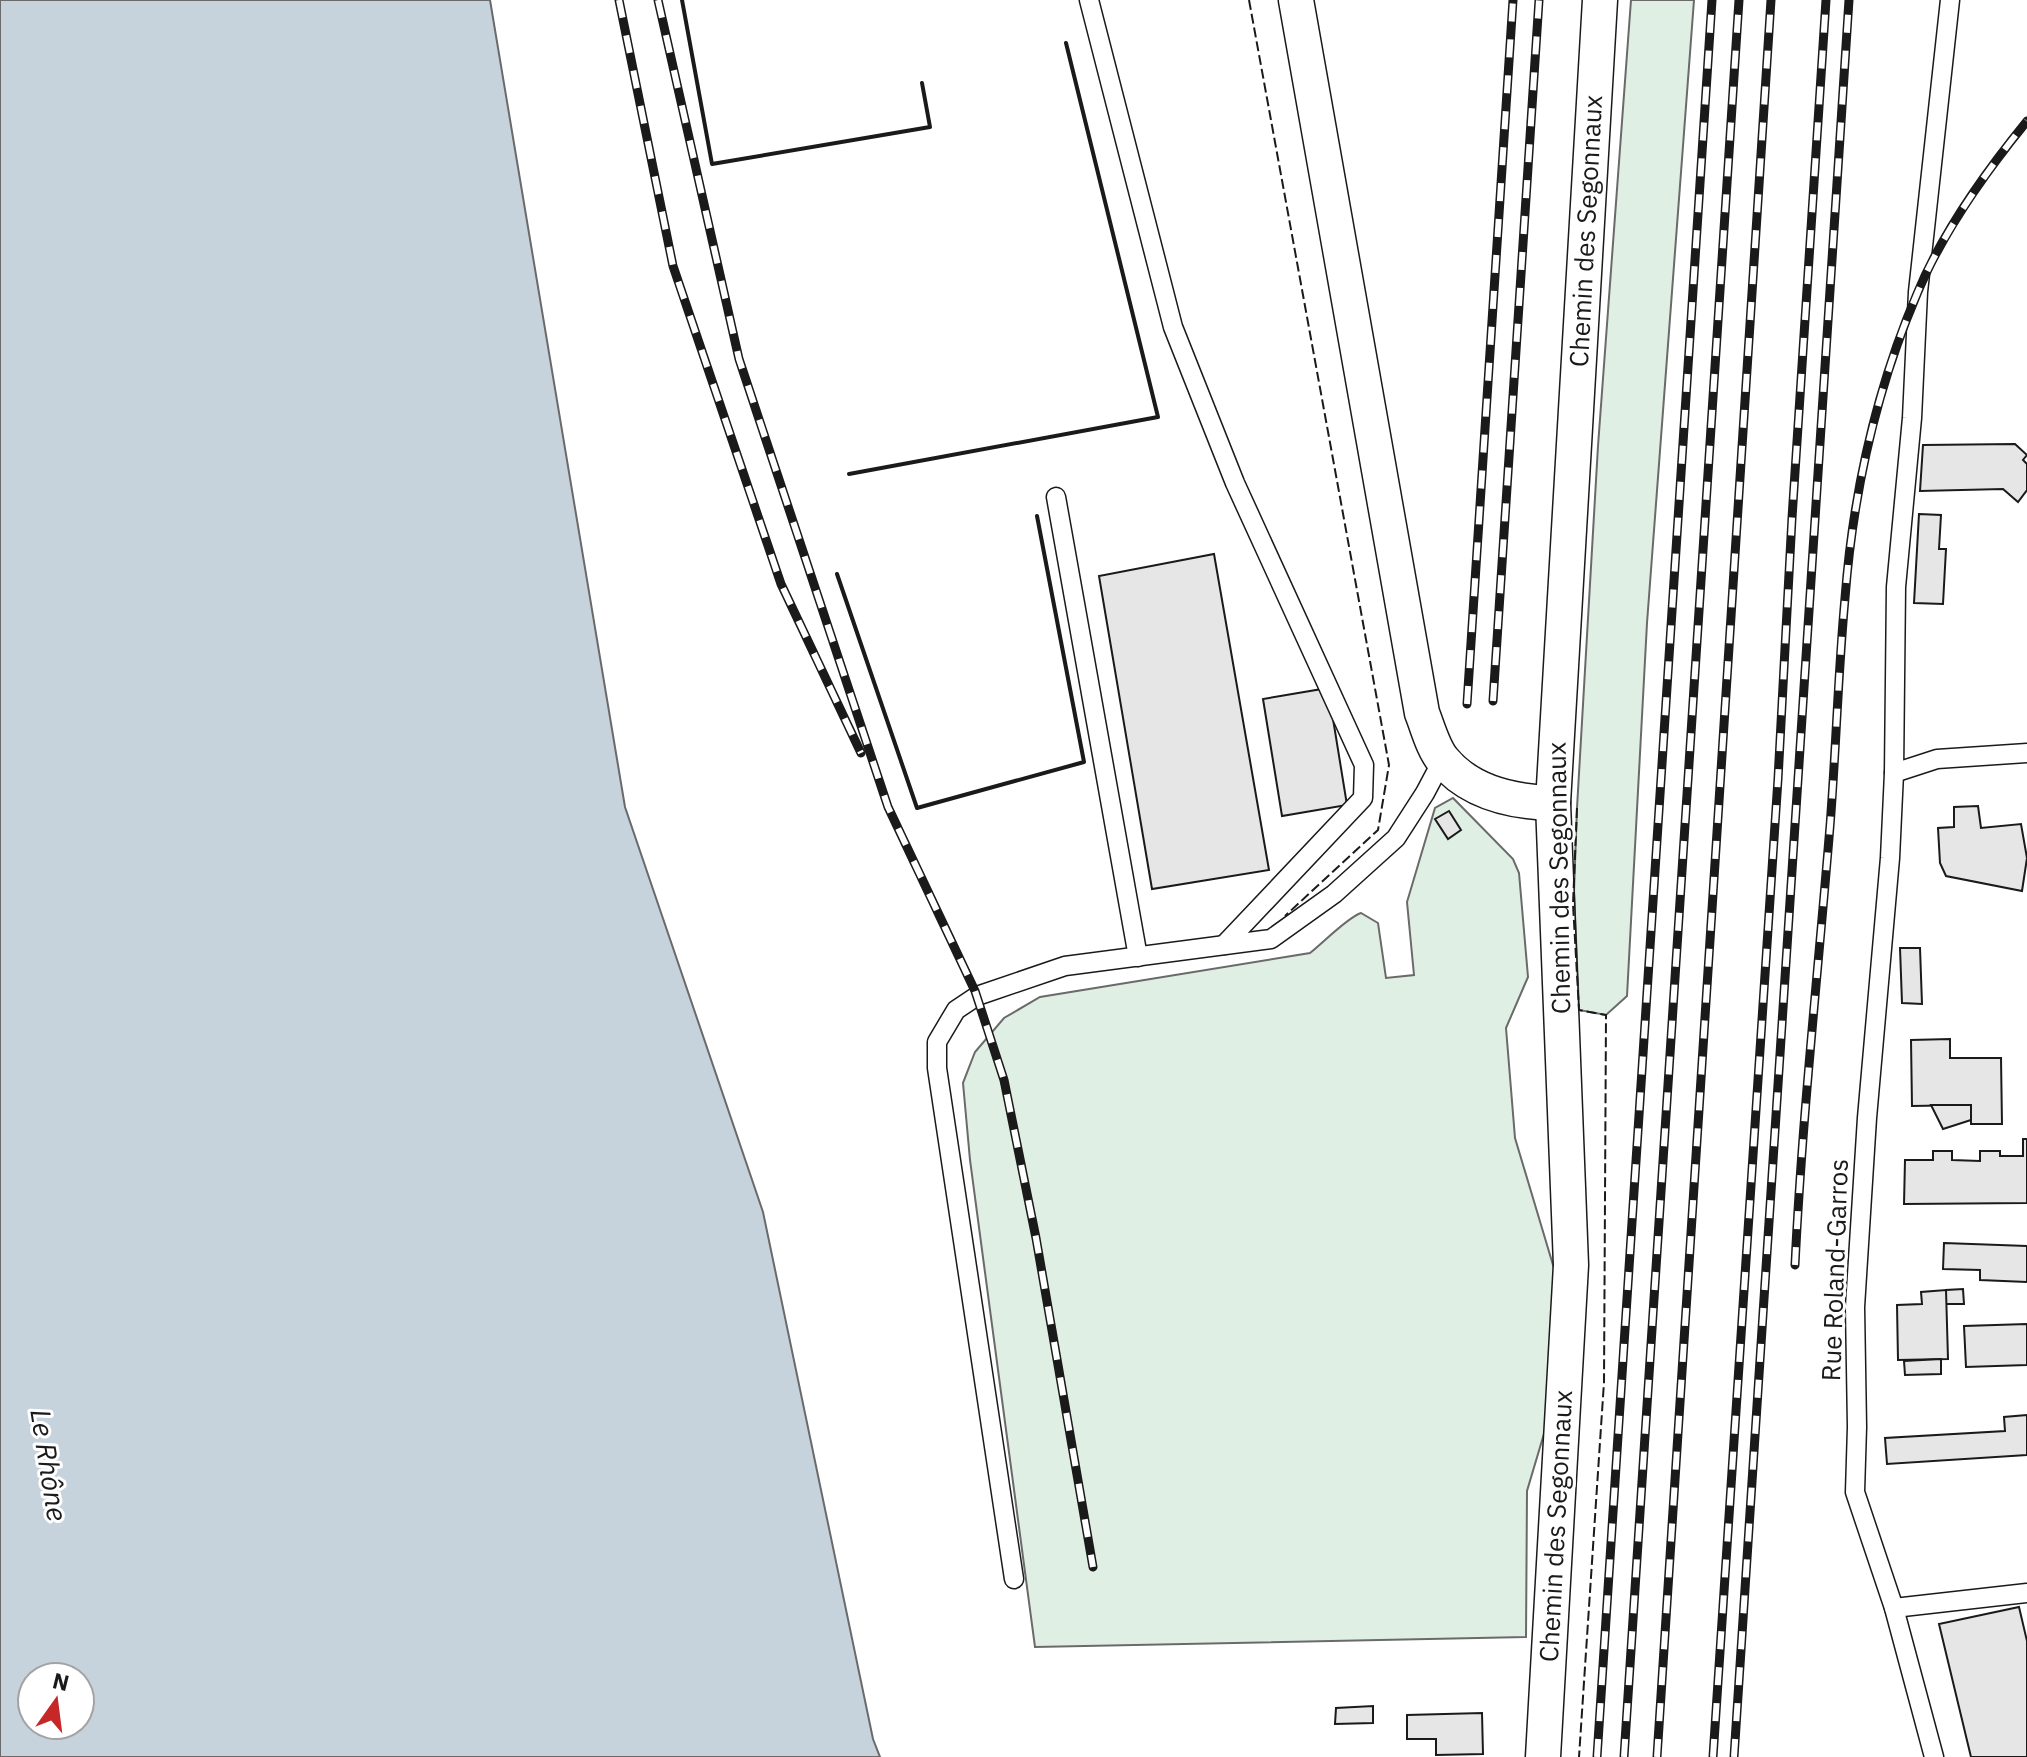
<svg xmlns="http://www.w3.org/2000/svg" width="2027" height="1757" font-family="'IBM Plex Sans',sans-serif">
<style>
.green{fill:#e0efe3;stroke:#6a6a6a;stroke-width:2}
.water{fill:#c6d2dc;stroke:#6a6a6a;stroke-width:2;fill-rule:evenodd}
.building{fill:#e6e6e6;stroke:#1a1a1a;stroke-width:2}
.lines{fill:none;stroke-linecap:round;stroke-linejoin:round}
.lane-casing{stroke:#1a1a1a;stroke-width:21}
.street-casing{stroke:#1a1a1a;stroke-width:37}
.lane{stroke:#fff;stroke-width:18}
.street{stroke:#fff;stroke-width:34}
.rail-casing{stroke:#1a1a1a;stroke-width:9}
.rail{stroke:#fff;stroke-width:6;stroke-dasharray:18;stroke-linecap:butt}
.fence{stroke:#1a1a1a;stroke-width:2;stroke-dasharray:10 4;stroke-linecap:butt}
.wall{stroke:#1a1a1a;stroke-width:4}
.labels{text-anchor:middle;stroke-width:6;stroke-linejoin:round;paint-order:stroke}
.street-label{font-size:26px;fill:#1a1a1a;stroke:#fff}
.water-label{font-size:28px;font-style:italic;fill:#1a1a1a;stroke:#fff}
</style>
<rect width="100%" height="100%" fill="#fff"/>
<!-- green -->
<g class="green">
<polygon points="1631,0 1694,0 1647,623 1627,996 1606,1015 1579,1010 1574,891 1577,808 1598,446"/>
<path d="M1453 798 1513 859 1519 873 1528 977 1506 1028 1515 1138 1559 1285 1546 1427 1527 1491 1526 1637 1035 1647 970 1160 963 1083 975 1052 1004 1018 1040 997 1310 953C1324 942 1348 917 1361 913L1378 923 1386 978 1414 975 1407 902 1435 808Z"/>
</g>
<!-- water -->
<path class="water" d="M0 0H490L625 807 763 1212 873 1739 880 1757H0ZM32 1677H80V1725H32Z"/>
<!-- building -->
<g class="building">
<polygon points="2015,444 2027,455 2023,460 2027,464 2027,490 2018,502 2003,489 1920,491 1923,445"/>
<polygon points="1919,514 1941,515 1939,549 1946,549 1943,604 1914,603"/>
<polygon points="1214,554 1269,870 1152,889 1099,576"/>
<polygon points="1328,688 1347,805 1282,816 1263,699"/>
<polygon points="1978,806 1981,828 2021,824 2027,858 2022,891 1946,876 1940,863 1938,828 1954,827 1954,807"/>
<polygon points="1449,811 1461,830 1448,839 1435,819"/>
<polygon points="1900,948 1920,948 1922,1004 1902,1003"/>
<polygon points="1950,1039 1950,1058 2001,1058 2002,1124 1971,1124 1971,1105 1912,1106 1911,1040"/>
<polygon points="1931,1105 1971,1105 1971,1120 1943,1129"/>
<polygon points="2023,1139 2027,1139 2027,1203 1904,1204 1905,1160 1933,1160 1933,1151 1952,1151 1952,1160 1980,1161 1980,1151 2000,1151 2000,1156 2023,1156"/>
<polygon points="1944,1243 2027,1246 2027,1282 1980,1280 1980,1270 1943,1269"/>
<polygon points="1963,1289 1964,1304 1946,1304 1946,1290"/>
<polygon points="1946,1290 1948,1359 1898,1360 1897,1305 1922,1304 1921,1292"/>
<polygon points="2027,1324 2027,1365 1966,1367 1964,1326"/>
<polygon points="1941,1359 1941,1374 1905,1375 1904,1361"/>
<polygon points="2027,1415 2027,1455 1887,1464 1885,1438 2005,1431 2004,1417"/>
<polygon points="2019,1607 2027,1641 2027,1757 1971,1757 1939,1624"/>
<polygon points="1373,1706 1373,1723 1335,1724 1336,1708"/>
<polygon points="1482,1713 1483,1754 1436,1755 1436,1739 1407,1739 1407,1715"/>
</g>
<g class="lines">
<defs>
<g id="lane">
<polyline points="1089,0 1173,327 1235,483 1364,765 1363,798 1224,945"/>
<polyline points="1950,0 1918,292 1912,418 1896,587 1894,773 1937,759 2027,753"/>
<polyline points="1056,497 1138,957"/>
<polyline points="1894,773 1890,858 1867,1118 1855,1307 1857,1427 1855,1492 1894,1608 1934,1757"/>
<polyline points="1014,1579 937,1068 937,1042 956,1010 977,996 1065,966 1271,939 1334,894 1396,838 1425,793 1443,759"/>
<polyline points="1894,1608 2027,1593"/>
</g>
<g id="street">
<path d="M1296 0 1422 713C1428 728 1433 748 1443 760 1470 793 1513 802 1553 803"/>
<polyline points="1543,1757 1571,1265 1553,803 1600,0"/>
</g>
</defs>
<!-- lane casing -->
<use href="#lane" class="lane-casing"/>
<!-- street casing -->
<use href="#street" class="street-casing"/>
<!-- lane -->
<use href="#lane" class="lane"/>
<!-- street -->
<use href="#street" class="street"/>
<defs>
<g id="rail">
<polyline points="619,0 673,266 781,584 861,753"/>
<polyline points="658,0 739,359 888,807 975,991 1004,1080 1036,1238 1093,1567"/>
<polyline points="1493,701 1539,0"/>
<polyline points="1467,704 1513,0"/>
<path d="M1795 1265C1802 1119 1818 973 1830 826 1836 750 1838 674 1845 598 1853 494 1876 390 1917 294 1941 235 1987 170 2027 121"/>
<polyline points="1597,1757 1712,0"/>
<polyline points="1624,1757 1739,0"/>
<polyline points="1657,1757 1771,0"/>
<polyline points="1713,1757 1778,779 1792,518 1826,0"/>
<polyline points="1734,1757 1849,0"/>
</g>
</defs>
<!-- rail casing -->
<use href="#rail" class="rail-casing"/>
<!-- rail -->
<use href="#rail" class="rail"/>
<!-- fence -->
<g class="fence">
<polyline points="1249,0 1389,765 1378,830 1285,916"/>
<polyline points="1577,808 1573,904 1579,1010 1606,1015 1604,1382 1579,1757"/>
</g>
<!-- wall -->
<g class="wall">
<polyline points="682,0 712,164 930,127 922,83"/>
<polyline points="849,474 1158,417 1066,43"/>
<polyline points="837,574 917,808 1084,762 1037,516"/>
</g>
</g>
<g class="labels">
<!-- street labels -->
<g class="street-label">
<text transform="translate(1586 231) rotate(-87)" y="9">Chemin des Segonnaux</text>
<text transform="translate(1559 878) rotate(-91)" y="9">Chemin des Segonnaux</text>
<text transform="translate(1835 1270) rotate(-88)" y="9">Rue Roland-Garros</text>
<text transform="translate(1556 1526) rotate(-87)" y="9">Chemin des Segonnaux</text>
</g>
<!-- water labels -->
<g class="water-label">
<text transform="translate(49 1465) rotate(81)" y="10">Le Rhône</text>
</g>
</g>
<!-- north arrow -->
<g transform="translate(56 1701) rotate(14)"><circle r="38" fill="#ffffff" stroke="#a3a3a3" stroke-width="2"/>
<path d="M0-6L14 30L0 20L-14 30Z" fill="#c62828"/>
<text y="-12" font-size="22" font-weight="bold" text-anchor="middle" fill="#1a1a1a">N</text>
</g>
</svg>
